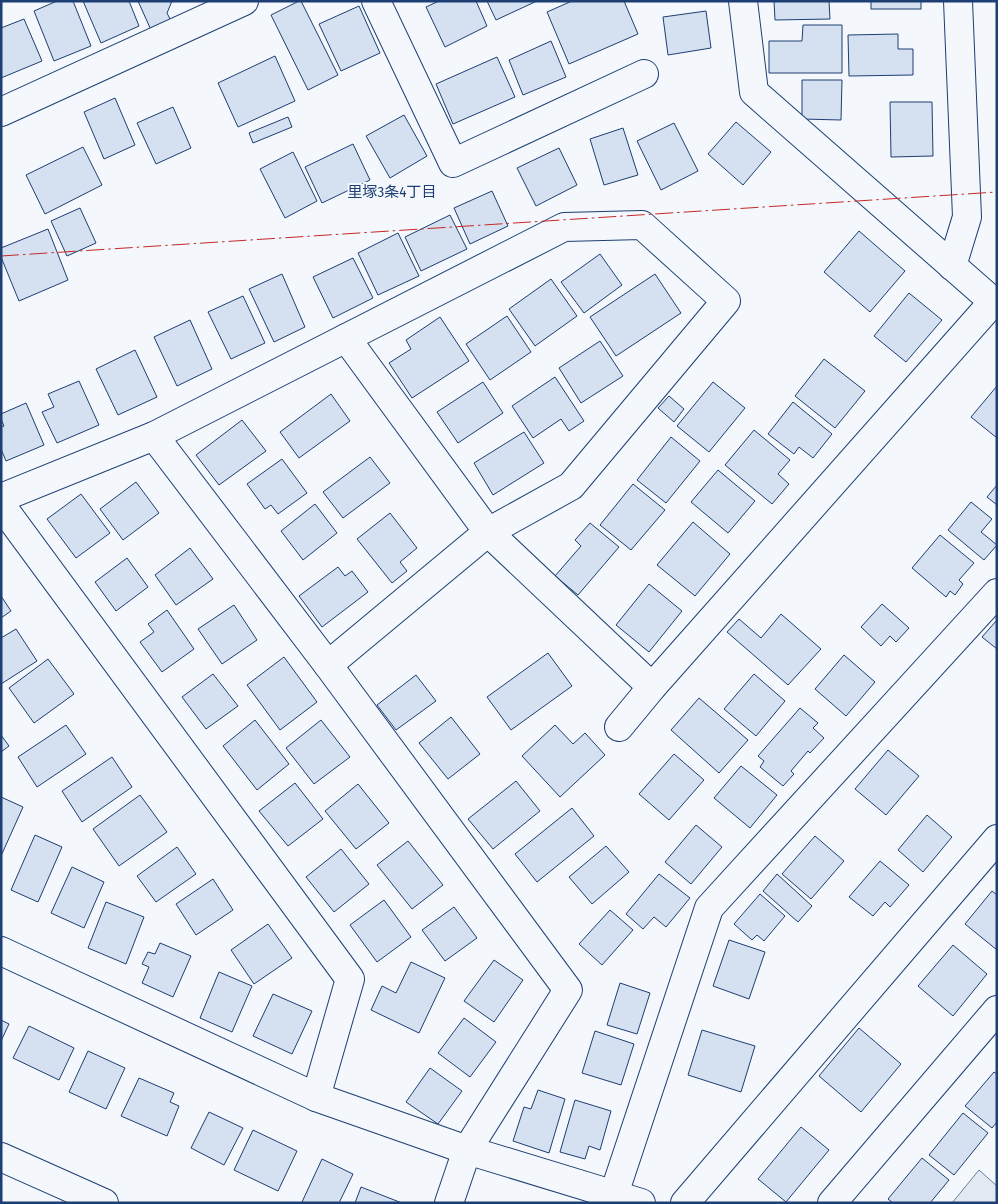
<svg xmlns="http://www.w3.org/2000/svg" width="998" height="1204" font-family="'Fira Sans Condensed','Noto Sans JP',sans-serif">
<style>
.green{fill:#e3e9f0;stroke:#687fa3}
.building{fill:#d5e0f0;stroke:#1d3f73}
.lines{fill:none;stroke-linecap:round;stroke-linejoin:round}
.minor-casing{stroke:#1d3f73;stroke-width:30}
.minor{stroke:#f4f7fb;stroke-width:28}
.power{stroke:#c62828;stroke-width:1;stroke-dasharray:18 4 2.5 4;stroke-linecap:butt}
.labels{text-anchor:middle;stroke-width:4;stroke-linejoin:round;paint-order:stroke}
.neighbourhood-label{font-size:15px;fill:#1d3f73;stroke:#f4f7fb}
</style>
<rect width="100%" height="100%" fill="#f4f7fb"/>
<!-- green -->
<polygon class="green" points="979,1170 997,1186 997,1203 952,1203"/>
<!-- building -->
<g class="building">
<polygon points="57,1 73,1 91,46 54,61 34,11"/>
<polygon points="83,1 129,1 139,26 101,43"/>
<polygon points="138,1 172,1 167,13 171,21 151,30"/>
<polygon points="299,1 301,1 338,75 308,90 271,15"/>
<polygon points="439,1 476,1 487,26 445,47 426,7"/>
<polygon points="487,1 537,1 496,20"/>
<polygon points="572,1 624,1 638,34 569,64 547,12"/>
<polygon points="774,1 829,1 830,19 775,20"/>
<rect x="871" y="1" width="50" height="8"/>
<polygon points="359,6 380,53 341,71 319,24"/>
<polygon points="706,11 711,48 668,55 663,17"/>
<polygon points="24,19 42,61 1,78 1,28"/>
<polygon points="803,25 842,25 842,73 769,73 769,41 802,41"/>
<polygon points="898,34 898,49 913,49 913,75 849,76 848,35"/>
<polygon points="551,41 566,77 523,95 509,60"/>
<polygon points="275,56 295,101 238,127 218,83"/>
<polygon points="497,57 515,97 453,124 436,84"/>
<polygon points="802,80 842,80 841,120 802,119"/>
<polygon points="115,98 135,145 104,159 84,112"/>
<polygon points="890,102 932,102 933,156 891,157"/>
<polygon points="173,107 191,148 156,164 137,123"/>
<polygon points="404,115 427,156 390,178 366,136"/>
<polygon points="288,117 292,127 253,143 249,133"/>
<polygon points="736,122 771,152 743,185 708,154"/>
<polygon points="674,123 698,171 661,190 637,141"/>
<polygon points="623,128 638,175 604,185 590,139"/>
<polygon points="353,144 370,180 322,203 305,167"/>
<polygon points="83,147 102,185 45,214 26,175"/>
<polygon points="559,148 577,185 536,206 517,168"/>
<polygon points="293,152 317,201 285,218 260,169"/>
<polygon points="492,191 508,226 470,244 454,208"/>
<polygon points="80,208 96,243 67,256 51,221"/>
<polygon points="450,215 467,249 421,271 405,237"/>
<polygon points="48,229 68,280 19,301 1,257 1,248"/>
<polygon points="859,231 905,271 870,312 824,272"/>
<polygon points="398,233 419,276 378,295 358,253"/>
<polygon points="600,254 622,285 584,313 561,282"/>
<polygon points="353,258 373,298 333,318 313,277"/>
<polygon points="282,274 305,327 274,342 249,289"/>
<polygon points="655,274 681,313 616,356 590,317"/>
<polygon points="551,279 577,316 535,346 509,309"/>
<polygon points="909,293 942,320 906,362 874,336"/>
<polygon points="243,296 265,343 231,359 208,312"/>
<polygon points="507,316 531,352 490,380 466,344"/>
<polygon points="440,317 469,361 412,398 389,363 411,349 406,340"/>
<polygon points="190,320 212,369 177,386 154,337"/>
<polygon points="600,341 623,376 581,403 559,368"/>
<polygon points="135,350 157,397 118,415 96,369"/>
<polygon points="824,359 865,391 835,428 795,396"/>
<polygon points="555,377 584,421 569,431 561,419 533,438 512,406"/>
<polygon points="79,381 99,425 57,443 42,412 54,407 48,394"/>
<polygon points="483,382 503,413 458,443 437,412"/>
<polygon points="713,382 745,408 709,452 677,426"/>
<polygon points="997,386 997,438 971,417"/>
<polygon points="331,394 350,421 299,458 280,432"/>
<polygon points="669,396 684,409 674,422 658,408"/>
<polygon points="793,402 832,434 813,458 799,447 794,454 768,434"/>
<polygon points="26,403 44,445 6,461 1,449 1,427 4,426 1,419 1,414"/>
<polygon points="242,420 266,451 219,485 196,455"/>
<polygon points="754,430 790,460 778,474 789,484 772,504 725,465"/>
<polygon points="524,432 544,463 493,495 474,463"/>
<polygon points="671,437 700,461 666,503 637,480"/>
<polygon points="370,457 390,483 343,518 323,492"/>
<polygon points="282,459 307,493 278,514 271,505 265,509 247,484"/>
<polygon points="718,470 755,501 728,533 691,502"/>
<polygon points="136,482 159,513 123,540 100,509"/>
<polygon points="633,484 665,510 631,550 600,525"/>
<polygon points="997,485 997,505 987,497"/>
<polygon points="81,494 110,533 76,558 47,519"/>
<polygon points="971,502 992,519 981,532 997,545 984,560 948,530"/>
<polygon points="315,504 337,533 303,560 281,531"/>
<polygon points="390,513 417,548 400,562 407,571 392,583 357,539"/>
<polygon points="693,522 730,554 695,596 657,565"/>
<polygon points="590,523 619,547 578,595 555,576 581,546 575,540"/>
<polygon points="940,535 974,563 959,580 963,584 955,595 950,591 946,597 912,568"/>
<polygon points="190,548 213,579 176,605 155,575"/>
<polygon points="127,558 148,587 116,611 95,582"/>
<polygon points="338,567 345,576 352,571 368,592 322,627 299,596"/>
<polygon points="649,584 682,611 649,652 616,625"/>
<polygon points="1,596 11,611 1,618"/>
<polygon points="882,604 909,628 896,642 890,636 881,646 861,627"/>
<polygon points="234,605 257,640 222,664 198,629"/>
<polygon points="167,610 194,649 162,672 140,642 154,632 148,624"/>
<polygon points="781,614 821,649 788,685 727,632 739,619 761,638"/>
<polygon points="997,620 997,649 982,637"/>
<polygon points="16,629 37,661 1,684 1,638"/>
<polygon points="548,653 572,686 511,730 487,697"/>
<polygon points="844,655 875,682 846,716 815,689"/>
<polygon points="284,657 317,702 280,730 247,685"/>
<polygon points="48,659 74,694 34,723 9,688"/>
<polygon points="213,674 238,706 206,729 182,697"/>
<polygon points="754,674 785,701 756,736 724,709"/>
<polygon points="416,675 436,701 396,730 377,705"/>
<polygon points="699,698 748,740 719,773 671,730"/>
<polygon points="800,708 818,723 813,728 824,738 810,753 808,751 791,771 794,774 783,786 760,767 764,761 758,756"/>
<polygon points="451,717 480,754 448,779 419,743"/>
<polygon points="255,720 289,764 257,790 223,746"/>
<polygon points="321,720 350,757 314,784 286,748"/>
<polygon points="66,725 86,754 37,787 18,757"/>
<polygon points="555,725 573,744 585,733 605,755 560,797 522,756"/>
<polygon points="1,735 9,746 1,752"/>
<polygon points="888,750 919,776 886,815 855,789"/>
<polygon points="674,754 704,780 669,820 639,794"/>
<polygon points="112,757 132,787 82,822 62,791"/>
<polygon points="741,766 777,795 750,828 714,798"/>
<polygon points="516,781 540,811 493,849 468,819"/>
<polygon points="295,783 323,819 288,846 259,811"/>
<polygon points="358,784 389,823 356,849 325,811"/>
<polygon points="140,795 167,832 119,866 93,829"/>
<polygon points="1,797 23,807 1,856"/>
<polygon points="572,808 594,836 537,882 515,854"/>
<polygon points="927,815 952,837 923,872 898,850"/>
<polygon points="696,825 722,847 691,884 665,862"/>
<polygon points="35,835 62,847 38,902 11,890"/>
<polygon points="815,836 844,861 811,899 782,874"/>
<polygon points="408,841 443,885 412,909 377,865"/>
<polygon points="606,846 629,872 592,904 569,877"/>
<polygon points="177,847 196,874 156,902 137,876"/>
<polygon points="341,849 369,884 334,912 306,877"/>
<polygon points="880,861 909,885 890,907 885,902 873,916 849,897"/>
<polygon points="72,867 104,882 84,928 51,913"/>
<polygon points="659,874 690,898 666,927 654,917 643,929 626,914"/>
<polygon points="777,874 812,906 798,922 763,891"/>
<polygon points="213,879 233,910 196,935 176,904"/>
<polygon points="992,891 997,895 997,950 965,924"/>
<polygon points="760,894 785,916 764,941 757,935 752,940 734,924"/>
<polygon points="384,900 411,937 377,962 350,925"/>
<polygon points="106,902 144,917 126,964 88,948"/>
<polygon points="454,907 477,938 445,961 422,930"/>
<polygon points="610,910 633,930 602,965 579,944"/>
<polygon points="268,924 292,958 254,984 231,950"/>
<polygon points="729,940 765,952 749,999 713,986"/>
<polygon points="160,943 191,956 173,997 142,983 149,967 142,964 148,952 155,954"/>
<polygon points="953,945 987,974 953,1016 918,986"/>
<polygon points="494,960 523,980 494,1022 464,1001"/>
<polygon points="411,962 445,978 419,1033 371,1010 382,986 396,993"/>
<polygon points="219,972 252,986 232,1032 200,1018"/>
<polygon points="620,983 650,993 637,1034 607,1025"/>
<polygon points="273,994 312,1011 292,1054 253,1036"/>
<polygon points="464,1018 496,1042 470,1077 438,1053"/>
<polygon points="1,1020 9,1024 1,1041"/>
<polygon points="29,1026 74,1048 59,1080 13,1058"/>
<polygon points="859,1028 901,1064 861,1112 819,1076"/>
<polygon points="702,1030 755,1046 741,1092 688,1075"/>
<polygon points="595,1031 634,1044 621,1085 582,1073"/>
<polygon points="88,1051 125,1068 106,1109 69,1092"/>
<polygon points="430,1068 462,1091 438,1124 406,1102"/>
<polygon points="994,1072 997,1074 997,1122 992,1128 965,1106"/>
<polygon points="139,1078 174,1093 170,1102 179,1106 167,1136 121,1116"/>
<polygon points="538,1090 565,1099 549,1153 513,1141 524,1107 531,1109"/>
<polygon points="575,1100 611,1111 600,1150 589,1146 585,1159 560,1152"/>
<polygon points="209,1112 243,1128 224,1165 191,1148"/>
<polygon points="963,1113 988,1133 954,1175 929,1155"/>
<polygon points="801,1127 829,1150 786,1202 758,1179"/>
<polygon points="253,1130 297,1151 278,1191 234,1170"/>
<polygon points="922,1158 949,1180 930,1203 893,1203 888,1199"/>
<polygon points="322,1159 353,1174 339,1203 303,1203 302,1202"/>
<polygon points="361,1187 402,1203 355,1203"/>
</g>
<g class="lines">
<defs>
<g id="minor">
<polyline points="376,1 453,163 644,74"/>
<polyline points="743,1 754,92 997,305"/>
<polyline points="1,112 244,1"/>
<polyline points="952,266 967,217 958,1"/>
<polyline points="346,338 488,532 652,687"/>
<polyline points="154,436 328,665 568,990 467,1150 449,1203"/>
<polyline points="1,498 154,436 564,227 642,225 726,301 571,486 488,532 328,665"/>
<polyline points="1,505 350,979 316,1097"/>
<polyline points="619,727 652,687 993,302"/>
<polyline points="1,951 316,1097 467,1150 641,1203"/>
<polyline points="1,1157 104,1203"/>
<polyline points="614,1194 709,908 997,593"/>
<polyline points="685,1203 997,839"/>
<polyline points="832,1203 997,1010"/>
</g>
</defs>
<!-- minor casing -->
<use href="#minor" class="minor-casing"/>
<!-- minor -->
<use href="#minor" class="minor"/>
<!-- power -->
<polyline class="power" points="1,256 997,192"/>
</g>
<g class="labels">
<!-- neighbourhood labels -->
<g class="neighbourhood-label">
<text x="392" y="197">里塚3条4丁目</text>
</g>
</g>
<!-- border -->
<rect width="998" height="1204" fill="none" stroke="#1d3f73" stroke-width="5"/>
</svg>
